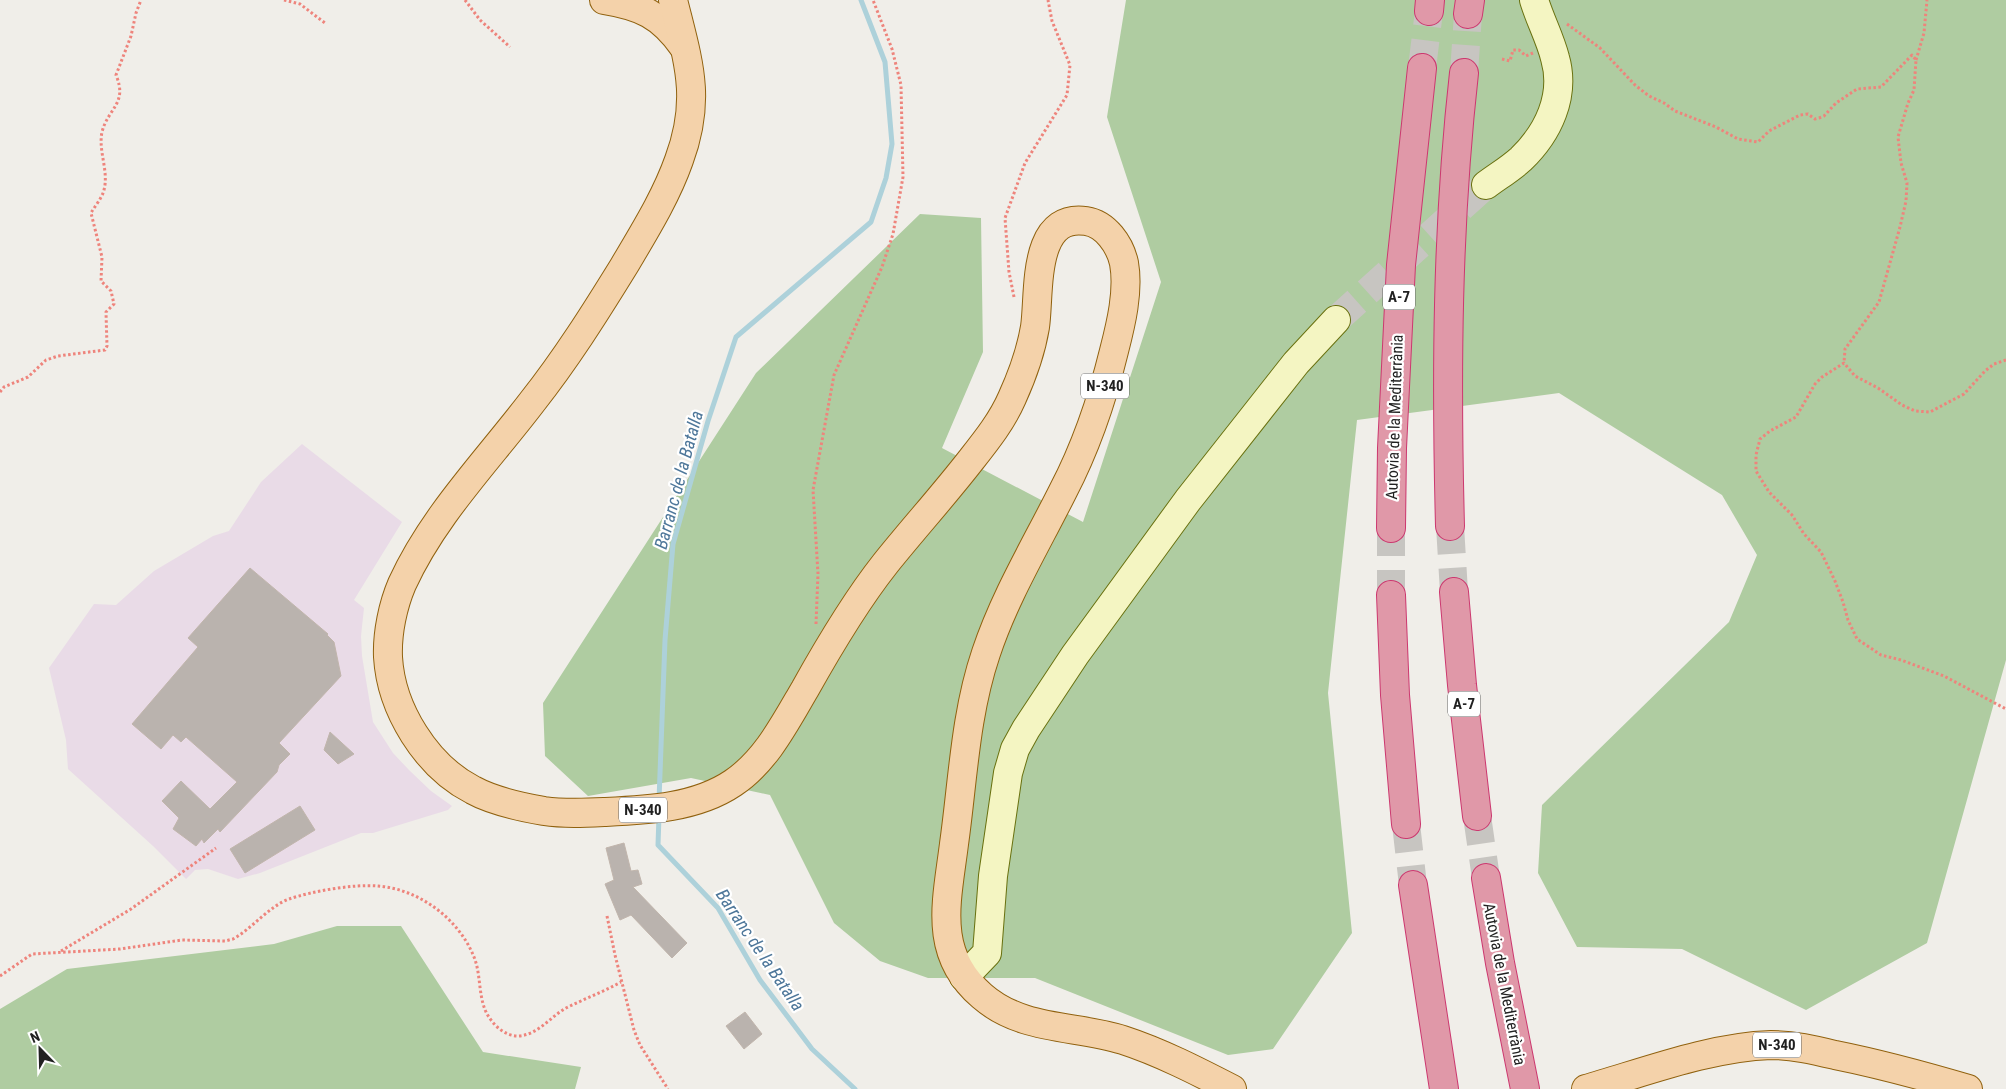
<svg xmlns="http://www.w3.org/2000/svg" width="2006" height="1089" font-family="'Roboto Condensed',sans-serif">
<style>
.industrial{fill:#e9dbe7}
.forest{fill:#afcca1}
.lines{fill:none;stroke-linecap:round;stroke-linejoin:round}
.stream{stroke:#add1da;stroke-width:5}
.building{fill:#bab3ae;stroke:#c1b5ac}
.secondary-tunnel{stroke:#c7c5c1;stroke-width:28;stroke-dasharray:28 14;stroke-linecap:butt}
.highway-tunnel{stroke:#c7c5c1;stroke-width:28;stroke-dasharray:28 14;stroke-linecap:butt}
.secondary-casing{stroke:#69710f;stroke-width:30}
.primary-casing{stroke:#90610e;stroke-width:30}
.highway-casing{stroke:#cc386f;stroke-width:30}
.path{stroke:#ee847c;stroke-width:3;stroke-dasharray:2.5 2.5;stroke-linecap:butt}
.secondary{stroke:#f4f5c2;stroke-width:28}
.primary{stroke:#f4d2aa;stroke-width:28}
.highway{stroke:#e098a8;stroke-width:28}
.labels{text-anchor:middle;stroke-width:4.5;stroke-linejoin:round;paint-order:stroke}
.shield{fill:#fff;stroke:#646464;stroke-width:1}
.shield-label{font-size:15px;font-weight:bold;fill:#212121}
.street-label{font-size:16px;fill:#212121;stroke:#fff}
.water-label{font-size:18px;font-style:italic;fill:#4e779a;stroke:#fff}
</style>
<rect width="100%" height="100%" fill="#f0eee9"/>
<!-- industrial -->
<polygon class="industrial" points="302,444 402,522 354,600 364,608 361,636 362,656 373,722 393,753 409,770 431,791 452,806 448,810 373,833 361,833 260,873 238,879 208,869 195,870 186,879 153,846 68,769 66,740 49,668 94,604 116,605 154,571 213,536 229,531 261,482"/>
<!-- forest -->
<g class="forest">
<polygon points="1126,0 2006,0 2006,660 1927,943 1806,1010 1682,949 1577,947 1538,873 1542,805 1729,622 1757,555 1722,495 1559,393 1357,420 1328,693 1352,933 1273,1049 1228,1055 1035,978 928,978 880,961 834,923 770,795 691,778 588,796 545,756 543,703 756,373 920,214 981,218 983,352 942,448 1083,522 1161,282 1107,117"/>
<polygon points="337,926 401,926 483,1052 581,1067 575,1089 0,1089 0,1009 67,969 274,944"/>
</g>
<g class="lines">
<!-- stream -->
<g class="stream">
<polyline points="659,800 665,640 673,544 708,421 736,337 871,222 886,178 892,144 885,62 861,0"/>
<polyline points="659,816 658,845 718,908 760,980 812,1049 855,1089"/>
</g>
</g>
<!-- building -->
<g class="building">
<polygon points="250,568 328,634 327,635 334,642 341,676 279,743 290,754 279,765 277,772 220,832 218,829 204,843 202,839 196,846 173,829 179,818 162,801 181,781 210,809 237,782 186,737 181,742 173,735 161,749 132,724 198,647 188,638"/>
<polygon points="330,732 354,754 338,764 324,750"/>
<polygon points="300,806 315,830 245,873 230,849"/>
<polygon points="624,843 631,871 638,870 642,884 633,887 687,943 672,958 631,915 620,920 605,884 614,880 606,848"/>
<polygon points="745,1012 762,1034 744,1049 726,1026"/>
</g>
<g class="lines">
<!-- secondary-tunnel -->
<polyline class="secondary-tunnel" points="1336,320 1486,185"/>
<!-- highway-tunnel -->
<g class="highway-tunnel">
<polyline points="1422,68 1429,11"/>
<polyline points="1464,73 1468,14"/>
<polyline points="1450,526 1454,592"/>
<polyline points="1391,528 1391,595"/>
<polyline points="1477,816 1486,878"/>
<polyline points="1406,824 1413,885"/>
</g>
<defs>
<g id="secondary">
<path d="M1486 185C1498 176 1510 169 1521 159 1548 133 1566 96 1555 58 1550 38 1540 20 1534 0"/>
<polyline points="964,977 987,953 993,876 1008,773 1015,749 1026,729 1075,655 1188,500 1296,363 1336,320"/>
</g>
<g id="primary">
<path d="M604 0C641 6 661 15 683 46"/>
<path d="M673 0C688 61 702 98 679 160 666 197 644 232 624 266 595 313 566 359 532 402 487 461 433 516 402 584 393 605 387 633 388 657 391 709 426 766 473 790 493 801 521 807 544 811 564 814 584 813 604 812 647 810 696 808 733 783 766 761 785 723 805 689 829 646 855 602 885 564 913 529 943 496 971 460 986 441 1002 421 1012 398 1022 376 1031 351 1035 327 1040 294 1031 213 1086 221 1106 224 1120 245 1124 263 1129 291 1121 324 1114 351 1102 400 1086 447 1063 491 1036 545 1005 596 986 653 965 715 963 780 954 844 947 901 932 953 982 996 1022 1031 1076 1025 1123 1040 1160 1052 1197 1071 1232 1089"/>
<path d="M1586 1089C1645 1072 1710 1047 1771 1045 1793 1045 1814 1050 1835 1055 1880 1064 1924 1076 1968 1089"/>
</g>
<g id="highway">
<polyline points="1429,11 1430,0"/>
<polyline points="1468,14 1470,0"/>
<path d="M1450 526C1446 375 1447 224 1464 73"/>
<polyline points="1391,528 1392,448 1401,265 1422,68"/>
<polyline points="1454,592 1462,685 1477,816"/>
<polyline points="1391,595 1395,695 1406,824"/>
<polyline points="1486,878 1500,963 1525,1089"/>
<polyline points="1413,885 1444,1089"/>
</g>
</defs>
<!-- secondary casing -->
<use href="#secondary" class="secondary-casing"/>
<!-- primary casing -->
<use href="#primary" class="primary-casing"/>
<!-- highway casing -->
<use href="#highway" class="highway-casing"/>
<!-- path -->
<g class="path">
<polyline points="284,0 300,4 325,23"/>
<polyline points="465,0 480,20 510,47"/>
<polyline points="1567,24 1600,48 1635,85 1649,96 1664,103 1675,111 1716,127 1738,139 1758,142 1769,131 1800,115 1808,114 1815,119 1819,118 1824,116 1836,103 1857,89 1881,87 1912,55 1916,60 1914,90 1908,103 1898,137 1901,163 1907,183 1906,201 1900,227 1879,302 1845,349 1844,363"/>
<polyline points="1502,59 1510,61 1513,50 1519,50 1526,56 1533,53"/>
<polyline points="1916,60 1924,33 1927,0"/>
<polyline points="1014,297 1009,272 1005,218 1025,163 1067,95 1070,65 1052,21 1048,0"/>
<polyline points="2006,360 1994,364 1985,371 1964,394 1930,412 1915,411 1902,405 1878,388 1855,376 1844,363 1822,377 1815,384 1796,417 1770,431 1760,439 1756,455 1756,471 1769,492 1792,515 1804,534 1821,552 1835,581 1843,602 1848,620 1857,639 1881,655 1901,660 1944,676 2006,709"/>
<path d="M0 392 4 387 28 377 46 360 58 356 105 350 107 346 106 312 114 304 111 291 101 281 102 257 91 213C95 206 102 198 104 190 109 171 98 151 102 132 108 108 128 104 116 75L131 36 136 13 141 0"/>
<polyline points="816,624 818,574 813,490 834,375 882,267 893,234 903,177 901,85 892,49 873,0"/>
<polyline points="607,916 615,955 634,1030 640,1045 668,1089"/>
<polyline points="61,951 131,909 216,848"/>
<path d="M0 976 32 954 120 949 182 940 225 941 233 939C253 928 268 907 289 899 313 891 353 884 378 886 419 889 459 919 474 957 481 974 478 994 486 1012 492 1024 504 1036 518 1036 538 1035 550 1017 566 1008 584 999 603 992 621 982"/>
</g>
<!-- secondary -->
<use href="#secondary" class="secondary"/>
<!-- primary -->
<use href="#primary" class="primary"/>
<!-- highway -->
<use href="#highway" class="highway"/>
</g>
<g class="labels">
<!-- shield labels -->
<g class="shield">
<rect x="1383" y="284.5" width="32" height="25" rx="4"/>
<rect x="1081" y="373.5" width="48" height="25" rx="4"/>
<rect x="1448" y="691.5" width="32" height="25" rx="4"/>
<rect x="619" y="797.5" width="48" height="25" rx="4"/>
<rect x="1753" y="1032.5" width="48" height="25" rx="4"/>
</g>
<g class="shield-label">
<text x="1399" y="302">A-7</text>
<text x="1105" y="391">N-340</text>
<text x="1464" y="709">A-7</text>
<text x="643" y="815">N-340</text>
<text x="1777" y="1050">N-340</text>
</g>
<!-- street labels -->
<g class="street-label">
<text transform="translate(1394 417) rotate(-88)" y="6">Autovia de la Mediterrània</text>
<text transform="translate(1505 984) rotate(79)" y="6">Autovia de la Mediterrània</text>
</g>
<!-- water labels -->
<g class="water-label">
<text transform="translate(679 480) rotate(-75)" y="6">Barranc de la Batalla</text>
<text transform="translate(760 950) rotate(56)" y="6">Barranc de la Batalla</text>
</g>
</g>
<!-- north arrow -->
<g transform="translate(40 1049) rotate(337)" stroke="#ffffff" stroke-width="4" paint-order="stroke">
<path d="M0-4L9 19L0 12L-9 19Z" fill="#212121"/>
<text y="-8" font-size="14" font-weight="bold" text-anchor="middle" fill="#212121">N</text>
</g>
</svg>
